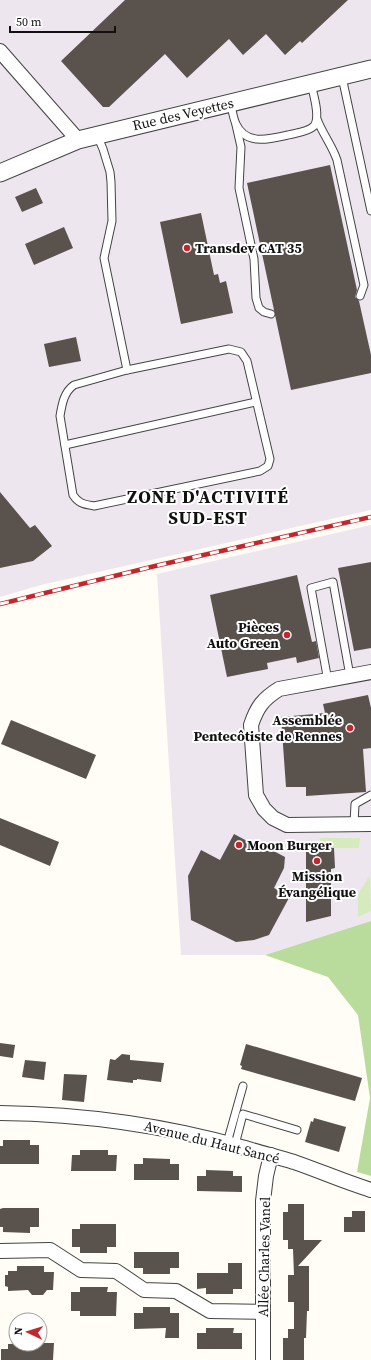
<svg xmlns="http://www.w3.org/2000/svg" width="371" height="1360" font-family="'Source Serif 4',serif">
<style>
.industrial{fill:#eee6ef}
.green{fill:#d5ebbd}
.forest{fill:#b9dc9c}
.building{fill:#5a524d}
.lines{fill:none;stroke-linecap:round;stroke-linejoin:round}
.service-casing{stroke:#444;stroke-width:9}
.minor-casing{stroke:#444;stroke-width:16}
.tertiary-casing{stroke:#444;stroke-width:19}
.service{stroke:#fff;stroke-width:7}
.minor{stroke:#fff;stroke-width:14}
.tertiary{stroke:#fff;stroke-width:17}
.rail-casing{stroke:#c4262e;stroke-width:4.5}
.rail{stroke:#fff;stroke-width:3;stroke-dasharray:9;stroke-linecap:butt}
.poi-dot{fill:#c4262e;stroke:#fff;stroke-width:1.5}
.labels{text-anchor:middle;stroke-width:4;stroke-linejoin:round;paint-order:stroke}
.street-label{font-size:14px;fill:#111;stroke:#fff}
.poi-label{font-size:14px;font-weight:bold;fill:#111;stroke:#fff;text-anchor:start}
.district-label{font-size:18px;font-weight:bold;letter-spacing:1px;fill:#111;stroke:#fff}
</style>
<rect width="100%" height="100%" fill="#fffdf5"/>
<!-- industrial -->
<g class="industrial">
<polygon points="0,0 371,0 371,510 41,585 0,597"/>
<polygon points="371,525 371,921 265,955 181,955 157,574"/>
</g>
<!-- green -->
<g class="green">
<polygon points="320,838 360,838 359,848 320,848"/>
<polygon points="370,875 371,911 358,917 358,894"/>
</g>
<!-- forest -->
<polygon class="forest" points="371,921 371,1176 357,1172 370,1098 358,1015 328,977 265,955"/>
<!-- building -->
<g class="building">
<polygon points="125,0 348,0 302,43 300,41 285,55 266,34 243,55 229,39 187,78 165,54 109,107 103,107 61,61"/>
<polygon points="330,165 357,290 355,297 359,301 371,355 371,373 291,390 247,183"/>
<polygon points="36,188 43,203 22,212 15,197"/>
<polygon points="201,213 214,275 218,274 220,283 226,281 233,313 181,324 160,222"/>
<polygon points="64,227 73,248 34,265 25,244"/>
<polygon points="76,337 81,361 49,367 44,344"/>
<polygon points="0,492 30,528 35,525 52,546 33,561 0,568"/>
<polygon points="371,562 371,648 354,651 338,568"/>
<polygon points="297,575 312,642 316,641 319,658 297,663 296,657 267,663 268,669 227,677 210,595"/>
<polygon points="368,695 371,708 371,748 363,749 366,792 306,796 306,787 286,787 281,717 325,713 323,704"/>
<polygon points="11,720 96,755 86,779 1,744"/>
<polygon points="0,818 59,842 50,866 0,845"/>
<polygon points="234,834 264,850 266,847 285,857 284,868 274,888 290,896 269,935 254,940 236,942 191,920 188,876 201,850 220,860"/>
<polygon points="306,847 334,848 335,868 331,869 331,916 306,922"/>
<polygon points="0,1043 15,1045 13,1058 0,1056"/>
<polygon points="246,1044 362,1078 355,1101 241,1069 242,1066 240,1065"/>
<polygon points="122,1054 130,1055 130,1060 164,1063 161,1082 137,1079 137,1080 133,1080 133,1083 107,1080 110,1059 115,1060"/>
<polygon points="25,1060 46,1062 44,1080 22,1077"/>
<polygon points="64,1074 87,1075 84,1102 62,1100"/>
<polygon points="314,1118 346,1127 339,1152 305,1142 311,1121 313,1122"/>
<polygon points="3,1140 30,1140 30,1145 39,1145 39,1164 0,1164 0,1146 3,1146"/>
<polygon points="80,1150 108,1150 108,1155 117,1155 116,1171 71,1171 72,1155 80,1155"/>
<polygon points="143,1158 170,1159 170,1164 179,1164 179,1180 134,1180 134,1164 143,1164"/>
<polygon points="206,1170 233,1171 233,1176 242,1176 242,1192 197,1191 197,1176 206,1176"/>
<polygon points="288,1204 304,1204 304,1240 322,1240 298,1266 309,1266 309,1311 307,1311 306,1338 304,1338 304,1360 283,1360 283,1338 288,1338 288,1329 294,1329 294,1302 288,1302 288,1275 294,1275 293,1249 288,1249 288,1240 283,1240 283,1212 288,1212"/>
<polygon points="3,1208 39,1208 39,1227 30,1227 30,1233 3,1232 3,1227 0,1227 0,1209"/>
<polygon points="352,1211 365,1211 365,1232 344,1232 344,1217 352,1217"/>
<polygon points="80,1224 116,1224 116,1247 107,1247 107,1253 80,1253 80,1247 72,1247 72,1229 80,1229"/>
<polygon points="134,1252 179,1252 179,1268 170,1268 170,1274 143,1274 143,1268 134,1268"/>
<polygon points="228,1263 242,1263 242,1289 233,1289 233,1294 206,1294 206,1288 197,1289 197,1273 228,1273"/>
<polygon points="17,1266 44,1266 44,1272 54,1272 53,1290 47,1290 43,1295 32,1295 28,1290 8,1291 8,1287 5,1286 5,1275 8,1275 8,1271 17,1271"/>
<polygon points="80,1287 108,1287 107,1292 117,1292 116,1316 80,1316 80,1311 71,1311 71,1292 80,1292"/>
<polygon points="143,1307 170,1307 170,1313 179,1313 179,1338 165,1338 166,1328 134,1329 134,1313 143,1313"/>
<polygon points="206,1328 234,1328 233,1333 242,1333 242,1349 197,1349 197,1333 206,1333"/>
<polygon points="40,1343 54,1343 53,1360 1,1360 1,1349 8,1349 8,1344"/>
</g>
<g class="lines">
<defs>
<g id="service">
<polyline points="342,77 371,211"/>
<path d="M231 103C232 110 233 118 236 124 246 146 270 139 288 135 296 133 308 132 314 126 321 117 313 93 311 84"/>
<path d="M317 119C322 133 332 145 337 160L364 285 360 296"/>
<polyline points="236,125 241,147 239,188 254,259 256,298 259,308 264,312 271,314"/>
<polyline points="97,135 103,149 110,172 111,182 112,221 104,258 127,370"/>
<path d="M229 349 241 352 247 361 270 459 268 466 260 471 94 506C84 504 79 504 73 495L60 416C62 404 64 392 74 385L127 370Z"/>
<polyline points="65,445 256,402"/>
<polyline points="328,681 311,588 333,582 350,676"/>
<polyline points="354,824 355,804 371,795"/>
<polyline points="227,1143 243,1086"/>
<polyline points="235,1145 243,1114 297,1130"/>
</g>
<g id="minor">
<polyline points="0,51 78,140"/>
<path d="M371 672 279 689C263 699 257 707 251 725L256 795 264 809 273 818 287 825 371 824"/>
<path d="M0 1113C84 1114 164 1125 245 1148 261 1153 278 1157 294 1162 320 1171 345 1182 371 1190"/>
<polyline points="0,1251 50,1250 81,1270 116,1271 144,1290 176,1291 210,1311 263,1312"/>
<polyline points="263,1360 263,1201 266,1176 271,1155"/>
</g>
<polyline id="tertiary" points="0,173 78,140 371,69"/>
</defs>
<!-- service casing -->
<use href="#service" class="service-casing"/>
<!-- minor casing -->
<use href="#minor" class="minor-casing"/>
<!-- tertiary casing -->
<use href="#tertiary" class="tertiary-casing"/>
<!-- service -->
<use href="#service" class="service"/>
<!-- minor -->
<use href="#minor" class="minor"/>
<!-- tertiary -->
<use href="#tertiary" class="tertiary"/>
<defs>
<polyline id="rail" points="0,604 155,566 371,517"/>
</defs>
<!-- rail casing -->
<use href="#rail" class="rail-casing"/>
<!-- rail -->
<use href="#rail" class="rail"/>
</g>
<!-- markers -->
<g class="poi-dot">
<circle cx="187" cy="248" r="4"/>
<circle cx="287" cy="635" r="4"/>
<circle cx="350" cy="728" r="4"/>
<circle cx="239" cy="845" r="4"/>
<circle cx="317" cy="861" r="4"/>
</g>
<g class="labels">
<!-- street labels -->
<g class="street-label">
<text transform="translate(183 114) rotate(-13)" y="5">Rue des Veyettes</text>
<text transform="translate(212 1142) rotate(14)" y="5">Avenue du Haut Sancé</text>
<text transform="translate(264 1257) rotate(-89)" y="5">Allée Charles Vanel</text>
</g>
<!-- poi labels -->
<g class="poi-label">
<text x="195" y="253">Transdev CAT 35</text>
<text x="279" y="632" text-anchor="end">Pièces<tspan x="279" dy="16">Auto Green</tspan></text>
<text x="342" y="725" text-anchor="end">Assemblée<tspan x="342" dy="16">Pentecôtiste de Rennes</tspan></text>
<text x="247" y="850">Moon Burger</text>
<text x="317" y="881" text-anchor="middle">Mission<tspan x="317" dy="16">Évangélique</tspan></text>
</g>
<!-- district labels -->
<g class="district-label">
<text x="208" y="503">ZONE D'ACTIVITÉ<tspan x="208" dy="21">SUD-EST</tspan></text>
</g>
</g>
<!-- north arrow -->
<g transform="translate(28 1332) rotate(274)"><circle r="19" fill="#ffffff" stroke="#a0a0a0"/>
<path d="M0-3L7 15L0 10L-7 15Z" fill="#c4262e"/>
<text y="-6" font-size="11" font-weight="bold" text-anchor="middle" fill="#111111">N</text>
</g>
<!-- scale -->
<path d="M10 26v6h105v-6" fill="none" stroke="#111111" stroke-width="2"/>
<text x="16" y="26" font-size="12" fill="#111111" stroke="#ffffff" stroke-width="3" paint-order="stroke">50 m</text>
</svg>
